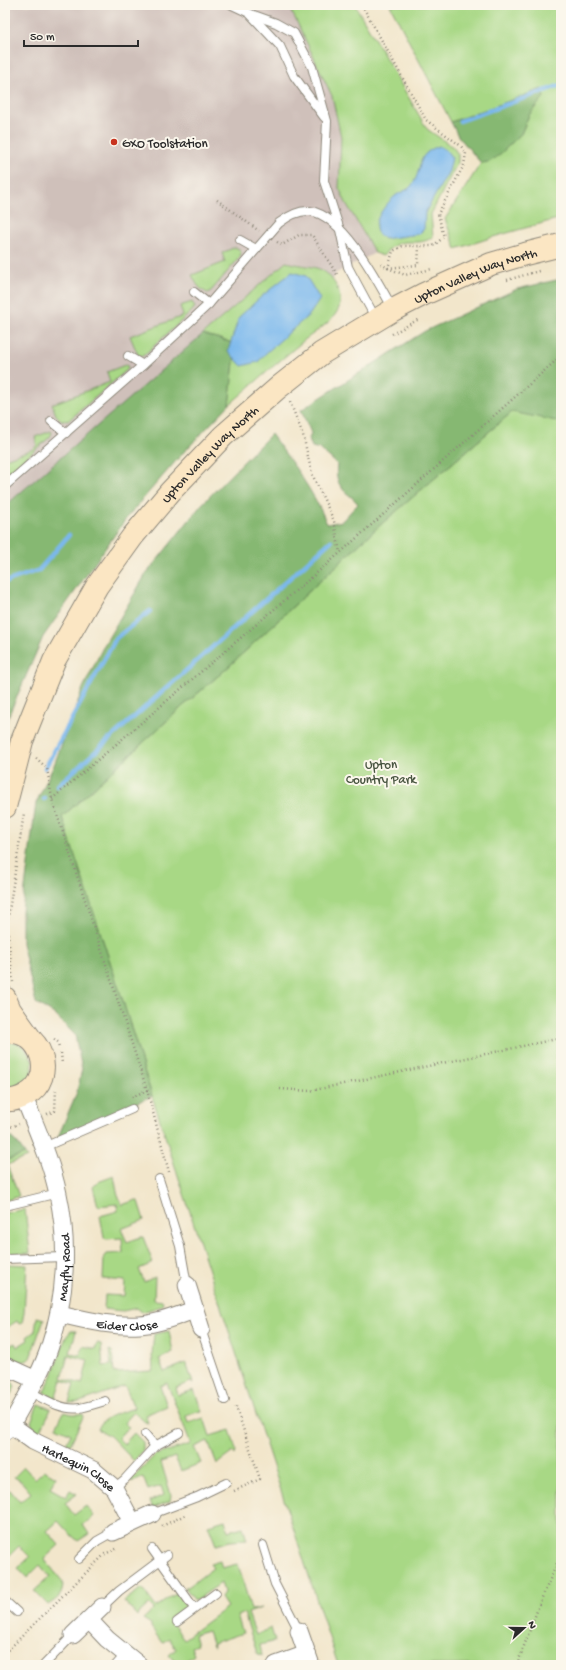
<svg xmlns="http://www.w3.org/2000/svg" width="566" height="1670" font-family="'Gochi Hand',sans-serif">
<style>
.industrial{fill:#cfc0ba}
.green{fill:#a8d885;stroke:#6a8258;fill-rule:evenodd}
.forest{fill:#86b872;stroke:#58724e}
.water{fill:#7ab8ed;stroke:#52728c}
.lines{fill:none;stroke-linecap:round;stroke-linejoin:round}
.stream{stroke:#7ab8ed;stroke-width:4.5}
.lane-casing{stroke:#8e887b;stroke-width:10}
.street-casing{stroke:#8e887b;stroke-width:19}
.secondary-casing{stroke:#8e887b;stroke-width:24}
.path{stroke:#8e887b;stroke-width:2.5;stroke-dasharray:1 3;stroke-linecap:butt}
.lane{stroke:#fff;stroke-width:8}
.street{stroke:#fff;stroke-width:17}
.secondary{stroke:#fbe6c3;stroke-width:22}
.poi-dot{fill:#c8321e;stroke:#fbf7ec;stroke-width:1.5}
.labels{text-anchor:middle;stroke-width:4;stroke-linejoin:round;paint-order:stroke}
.poi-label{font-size:13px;fill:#2b2b2b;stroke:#fbf7ec;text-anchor:start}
.street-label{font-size:13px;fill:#2b2b2b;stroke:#fbf7ec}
.park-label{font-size:13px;fill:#4a5642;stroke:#fbf7ec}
</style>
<rect width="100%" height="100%" fill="#fbf7ec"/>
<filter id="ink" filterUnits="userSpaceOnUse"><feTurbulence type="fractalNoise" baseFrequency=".025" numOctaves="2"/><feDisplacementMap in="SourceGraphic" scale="8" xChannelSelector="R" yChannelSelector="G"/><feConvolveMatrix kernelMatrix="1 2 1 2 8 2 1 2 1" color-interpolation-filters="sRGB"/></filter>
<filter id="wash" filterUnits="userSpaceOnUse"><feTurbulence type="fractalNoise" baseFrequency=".012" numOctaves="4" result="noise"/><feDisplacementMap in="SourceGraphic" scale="16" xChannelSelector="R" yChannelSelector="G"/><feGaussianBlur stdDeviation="0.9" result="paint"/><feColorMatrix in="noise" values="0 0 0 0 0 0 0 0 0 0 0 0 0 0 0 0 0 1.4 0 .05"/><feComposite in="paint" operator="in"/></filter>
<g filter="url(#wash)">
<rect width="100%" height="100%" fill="#f2e6cb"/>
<!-- industrial -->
<polygon class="industrial" points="5,5 319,5 358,223 375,253 336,273 333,280 322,270 260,285 5,506"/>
<!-- green -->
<g class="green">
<path d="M287 5H355L427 129 453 147 458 154V162L431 214 433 237C414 250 403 231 383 256L375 253 346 203 339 188 341 137 332 96 295 18Z"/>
<polygon points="390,5 561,5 561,218 493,237 456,249 445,219 481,163 489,162 521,134 529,115 536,106 542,89 451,122"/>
<path d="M235 247 239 249 241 253 240 257 211 291 208 293C199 290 196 283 192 275L225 262 222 253Z"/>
<path d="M286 262C296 265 314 266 322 270 334 277 345 297 338 310 331 324 312 333 301 343 277 363 253 384 229 405L236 344 203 334Z"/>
<polygon points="192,302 195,307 192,311 143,356 138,355 130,336 183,316 180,306"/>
<polygon points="125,365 127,365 128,369 68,421 61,420 56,415 52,404 110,382 107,372"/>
<polygon points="561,370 561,1665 338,1665 152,1096 122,998 62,817 183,706 225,670 378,527"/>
<polygon points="51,431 52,433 50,437 5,475 5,459 33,449 37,445 35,437"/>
<polygon points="5,1042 18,1043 25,1048 33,1061 31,1077 20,1089 5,1091"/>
<polygon points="25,1154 27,1157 7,1165 19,1196 5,1201 5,1161"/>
<polygon points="114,1176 117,1192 122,1205 136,1200 138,1201 144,1220 121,1229 127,1242 141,1237 143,1237 153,1263 139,1269 144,1282 155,1277 154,1300 163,1301 162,1306 142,1312 137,1308 123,1311 104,1309 105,1295 124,1296 125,1281 103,1279 104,1258 107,1254 123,1253 122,1238 106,1239 104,1237 100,1216 118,1211 117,1204 98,1206 93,1187 98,1182"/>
<polygon points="25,1209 30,1253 9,1254 5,1247 5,1213"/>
<polygon points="9,1264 27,1265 24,1313 22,1323 19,1324 17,1321 6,1328 8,1332 5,1333 5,1267"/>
<path d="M37 1317 44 1319 30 1358C23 1366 13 1358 5 1354V1348L15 1343 17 1347 28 1340 27 1337 35 1331Z"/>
<path d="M71 1331H76L70 1353 80 1355 83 1346 95 1349 97 1343 101 1344 103 1366 111 1365 109 1350 112 1351 114 1373 153 1371 152 1354 154 1334 169 1331 173 1352 159 1359 164 1372 186 1363 193 1383 190 1382 176 1388 178 1395 194 1390 202 1411H200L186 1416 188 1423 204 1418 210 1436 230 1430 236 1450 235 1455 233 1452 217 1464 208 1441 194 1447 201 1463 181 1471 175 1457 161 1462 171 1495 170 1501 153 1508 150 1501 164 1495 161 1486 148 1490 143 1477 131 1482V1480L155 1455 191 1444 167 1383 160 1386 167 1406 145 1415 148 1423 145 1422 134 1412 124 1423 128 1427 118 1438 124 1444 134 1433 143 1442V1450L134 1461 110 1436 98 1430C102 1415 121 1413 134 1408L125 1386 80 1402 69 1403 74 1384 61 1380 55 1399 44 1392 52 1376 66 1337ZM68 1355 88 1360 82 1384 62 1378Z"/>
<polygon points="5,1378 13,1383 15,1387 5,1404"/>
<polygon points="38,1404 51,1409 40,1432 33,1427 31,1422"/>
<polygon points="64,1412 72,1414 82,1414 83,1417 70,1445 66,1444 71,1434 56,1427"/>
<path d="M24 1467 35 1479 44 1470 56 1477 50 1488 66 1497 70 1490 77 1494 65 1503 74 1515 86 1506 94 1516 83 1525 89 1534 78 1541 69 1533 58 1521 47 1531 59 1545 44 1559 63 1582C63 1595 59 1598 48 1605L34 1591 50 1577 40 1565 27 1578 18 1568 30 1557 19 1546 5 1560V1493L10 1490 20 1502 31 1493 21 1481 14 1477Z"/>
<polygon points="225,1520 228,1531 243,1527 247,1540 230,1541 216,1545 208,1525"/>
<polygon points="220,1561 222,1568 237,1564 239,1567 251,1610 262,1608 248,1613 256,1635 271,1628 275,1641 260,1645 262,1656 257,1653 244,1613 237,1616 243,1633 213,1643 214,1646 213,1646 208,1631 194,1635 197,1645 191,1647 194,1655 182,1664 176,1663 169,1655 176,1649 169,1638 162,1643 151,1627 151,1624 143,1619 154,1609 149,1604 138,1614 137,1616 124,1601 142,1588 156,1607 177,1593 186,1607 169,1619 184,1639 227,1607 221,1598 224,1592 221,1583 195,1601 185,1587 188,1587 213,1568 210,1564"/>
</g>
<!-- forest -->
<g class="forest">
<polygon points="542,89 544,97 529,115 521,134 497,157 489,162 481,163 458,136 451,122"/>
<path d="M561 279V422L512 412 378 527 225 670 183 706 62 817 122 998 152 1096 58 1137 77 1092 82 1069 75 1035 54 1014 36 1003 22 943V911L36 803 54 765 83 688 104 645 146 574 202 504 271 434C292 463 314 491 327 524L342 521 358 504C353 497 345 493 342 488 336 481 336 472 337 464L320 449 312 447 309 439 311 433 301 410 425 331 517 289Z"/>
<polygon points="203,334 236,344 229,405 182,454 128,516 43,637 8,717 5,728 5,506"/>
<polygon points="5,1132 17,1143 25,1154 5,1161"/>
</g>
<!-- water -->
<g class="water">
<path d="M439 146 446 150 452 158 449 171 425 213 424 229 419 234 384 239C382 237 379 235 377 232 372 221 386 204 394 197 399 192 408 191 412 185 424 168 414 155 439 146Z"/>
<polygon points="292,272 306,276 320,299 310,314 266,353 258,362 242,366 228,351 239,317 262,296"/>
</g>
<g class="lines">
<!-- stream -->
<g class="stream">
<polyline points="460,121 561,85"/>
<polyline points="5,582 39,570 69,535"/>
<polyline points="45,768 116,638 150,611"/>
<polyline points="57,786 331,541"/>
<polyline points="44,799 45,798"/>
</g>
</g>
</g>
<g filter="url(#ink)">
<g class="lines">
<defs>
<g id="lane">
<polyline points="232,5 251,14 276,23 294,33 312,67 327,121 324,181 340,230 348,267 376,319"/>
<polyline points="251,15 280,46 294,76 324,117"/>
<polyline points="240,240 256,249"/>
<polyline points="194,292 209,304"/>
<polyline points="128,356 143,365"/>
<polyline points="51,421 66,433"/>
<path d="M5 486 143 365 209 304 279 223C288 216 298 210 310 211 344 216 378 282 393 309"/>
<polyline points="44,1147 132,1109"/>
<polyline points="159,1179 180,1246 187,1285"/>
<polyline points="5,1206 58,1193"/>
<polyline points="5,1259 64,1257"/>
<polyline points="201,1329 225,1400"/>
<path d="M29 1391C44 1399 62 1411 80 1408 88 1406 96 1404 105 1401"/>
<polyline points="145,1434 155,1446"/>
<polyline points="114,1488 125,1479 155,1446 179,1433"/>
<polyline points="152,1514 197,1497 226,1483"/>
<polyline points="263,1545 275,1584 299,1631"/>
<polyline points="152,1549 194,1608"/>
<polyline points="79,1559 97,1541 113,1532"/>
<polyline points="5,1601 17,1612"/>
<polyline points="102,1607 119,1591 167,1555"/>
<polyline points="177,1622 216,1593"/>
<polyline points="44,1665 73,1635"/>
<polyline points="116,1665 125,1655"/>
</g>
<g id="street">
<polyline points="187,1285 201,1329"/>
<path id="s1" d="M60 1314C86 1320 112 1327 140 1325 158 1324 177 1316 194 1310"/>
<polyline points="5,1366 36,1380"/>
<path id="s2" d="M11 1425 33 1441 93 1470 114 1488 132 1522"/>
<path id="s3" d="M5 1431 11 1425C25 1399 41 1374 50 1346 66 1298 69 1244 58 1194 51 1160 36 1128 24 1097"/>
<polyline points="113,1532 152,1514"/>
<polyline points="89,1620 107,1639 139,1665"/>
<polyline points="299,1631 311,1665"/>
<polyline points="73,1635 102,1607"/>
<polyline points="276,1665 307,1654"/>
</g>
<g id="secondary">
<path id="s4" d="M5 807 22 741 54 661 97 586 133 536 170 492 223 436 279 387 322 353 393 310 424 294 491 264 525 254 561 245"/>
<polyline points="5,998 10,1010 30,1038"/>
<path d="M5 1032C41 1027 58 1078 26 1095 19 1099 13 1101 5 1100"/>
</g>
</defs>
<!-- lane casing -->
<use href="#lane" class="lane-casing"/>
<!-- street casing -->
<use href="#street" class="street-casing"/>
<!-- secondary casing -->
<use href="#secondary" class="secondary-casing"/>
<!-- path -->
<g class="path">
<polyline points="362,5 426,120 461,146 466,153 464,165 438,214 444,237 433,246 403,246 393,251 388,268 405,275 432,269"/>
<polyline points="217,200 259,231"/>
<polyline points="277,242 282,245 299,235 312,235 338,276"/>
<polyline points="381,264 388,268 418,265 419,247"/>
<polyline points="507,280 539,271"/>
<polyline points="392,334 419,319"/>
<polyline points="290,402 303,435 312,474 334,521 340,553"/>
<polyline points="36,758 47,768 52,799 147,1090 130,1098"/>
<polyline points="52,799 340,553 561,356"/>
<polyline points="13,982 7,924 24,813"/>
<polyline points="54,1039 58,1042 59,1048"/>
<polyline points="61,1053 62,1064"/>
<polyline points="280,1089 310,1091 561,1038"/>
<polyline points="147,1090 169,1172"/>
<polyline points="47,1114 55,1111 56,1089"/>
<polyline points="5,1122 10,1127 19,1124"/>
<polyline points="234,1491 260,1479 235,1404"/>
<polyline points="162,1526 185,1515"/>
<polyline points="5,1653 105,1554 118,1548"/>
<polyline points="517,1665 541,1600 561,1554"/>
</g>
<!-- lane -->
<use href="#lane" class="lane"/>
<!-- street -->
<use href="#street" class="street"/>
<!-- secondary -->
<use href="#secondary" class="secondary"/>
</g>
</g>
<!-- markers -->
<circle class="poi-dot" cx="114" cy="142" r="4"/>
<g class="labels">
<!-- poi labels -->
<g class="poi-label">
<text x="122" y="147">GXO Toolstation</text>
</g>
<!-- street labels -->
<g class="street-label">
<text dy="5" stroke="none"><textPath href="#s4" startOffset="739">Upton Valley Way North</textPath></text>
<text dy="5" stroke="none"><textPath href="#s4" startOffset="415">Upton Valley Way North</textPath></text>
<text dy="5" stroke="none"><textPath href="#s3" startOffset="177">Mayfly Road</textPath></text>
<text dy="5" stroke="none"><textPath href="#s1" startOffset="68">Eider Close</textPath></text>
<text dy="5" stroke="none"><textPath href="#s2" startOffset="80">Harlequin Close</textPath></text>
</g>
<!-- park labels -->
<g class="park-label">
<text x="381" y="768">Upton<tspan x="381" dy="15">Country Park</tspan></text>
</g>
</g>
<!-- margin -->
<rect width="566" height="1670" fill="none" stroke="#fbf7ec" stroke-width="20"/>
<!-- north arrow -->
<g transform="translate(524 1628) rotate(69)" stroke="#fbf7ec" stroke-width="3" paint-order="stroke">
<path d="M0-3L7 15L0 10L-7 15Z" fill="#2b2b2b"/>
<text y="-6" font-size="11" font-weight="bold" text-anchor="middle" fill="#2b2b2b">N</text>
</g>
<!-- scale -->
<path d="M24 40v6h114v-6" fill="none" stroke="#2b2b2b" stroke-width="2"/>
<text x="30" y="40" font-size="12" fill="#2b2b2b" stroke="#fbf7ec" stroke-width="3" paint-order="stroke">50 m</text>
</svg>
